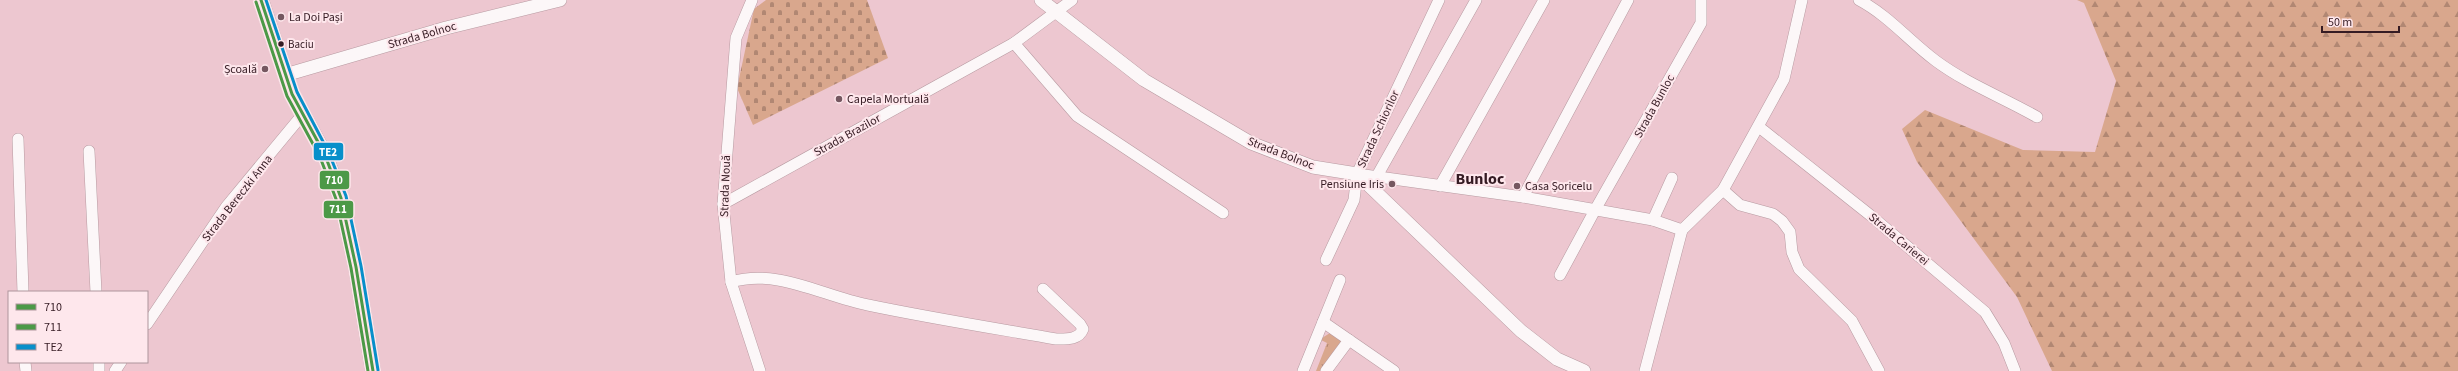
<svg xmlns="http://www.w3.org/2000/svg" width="2458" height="371" font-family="'Source Sans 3',sans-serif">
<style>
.grass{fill:url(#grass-tufts)}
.forest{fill:url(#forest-firs)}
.cemetery{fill:url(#cemetery-stones)}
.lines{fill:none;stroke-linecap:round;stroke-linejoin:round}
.minor-casing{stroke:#b79aa1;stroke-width:12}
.tertiary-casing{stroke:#b79aa1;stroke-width:14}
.secondary-casing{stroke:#b79aa1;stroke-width:16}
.minor{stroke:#fcf7f8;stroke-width:11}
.tertiary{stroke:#fcf7f8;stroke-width:13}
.secondary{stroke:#fcf7f8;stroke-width:15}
.bus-1-casing{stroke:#fee7ec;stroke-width:6}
.bus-2-casing{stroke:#fee7ec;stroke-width:6}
.bus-3-casing{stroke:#fee7ec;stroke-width:6}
.bus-1{stroke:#4c9947;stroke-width:3}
.bus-2{stroke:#4c9947;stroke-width:3}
.bus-3{stroke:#088fca;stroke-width:3}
.poi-dot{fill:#755760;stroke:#fee7ec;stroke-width:1.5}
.bus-dot{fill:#351b23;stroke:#fee7ec;stroke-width:1.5}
.labels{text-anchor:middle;stroke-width:4;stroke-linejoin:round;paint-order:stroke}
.bus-label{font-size:11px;fill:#351b23;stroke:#fee7ec;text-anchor:start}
.poi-label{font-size:12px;fill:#351b23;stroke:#fee7ec;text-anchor:start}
.street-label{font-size:12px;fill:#351b23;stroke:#fee7ec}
.district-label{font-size:16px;font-weight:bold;fill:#351b23;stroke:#fee7ec}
.line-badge{stroke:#fee7ec;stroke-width:1.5}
.badge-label{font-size:11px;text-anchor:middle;font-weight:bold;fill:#fff}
</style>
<defs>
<pattern id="grass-tufts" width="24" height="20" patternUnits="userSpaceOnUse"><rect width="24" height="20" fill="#d9a78d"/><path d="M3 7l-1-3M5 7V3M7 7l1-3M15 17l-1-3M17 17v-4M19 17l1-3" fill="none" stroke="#b18773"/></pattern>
<pattern id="forest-firs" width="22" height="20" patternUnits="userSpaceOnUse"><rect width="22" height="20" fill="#d9a78d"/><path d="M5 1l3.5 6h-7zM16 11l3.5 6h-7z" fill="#b18773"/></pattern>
<pattern id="cemetery-stones" width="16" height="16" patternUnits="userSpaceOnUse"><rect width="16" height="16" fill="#d9a78d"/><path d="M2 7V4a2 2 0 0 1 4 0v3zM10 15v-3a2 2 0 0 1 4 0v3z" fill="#b18773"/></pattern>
</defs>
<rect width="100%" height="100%" fill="#edc7d0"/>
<!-- grass -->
<polygon class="grass" points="1330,333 1342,341 1322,371 1316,371 1327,343 1321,340 1322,338"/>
<!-- forest -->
<polygon class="forest" points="2077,0 2458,0 2458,371 2052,371 2017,297 1917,162 1902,129 1925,110 2023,150 2095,152 2116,81 2084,3"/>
<!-- cemetery -->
<polygon class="cemetery" points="766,0 867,0 888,58 753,125 737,88 754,9"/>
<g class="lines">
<defs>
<g id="minor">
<polyline points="752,0 736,38 723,204 731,282 760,371"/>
<path d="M1859 0C1889 16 1909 41 1936 61 1967 84 2004 98 2037 117"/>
<polyline points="1014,43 1077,116 1223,213"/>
<polyline points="1759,127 1870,215 1985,312 2004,343 2015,371"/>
<polyline points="18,139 23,292"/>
<polyline points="89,151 96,292"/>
<polyline points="1357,174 1523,197 1653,220 1682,230"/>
<polyline points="1377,176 1476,0"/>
<polyline points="1440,186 1544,0"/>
<polyline points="1723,190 1740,205 1773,214 1782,221 1790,232 1792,252 1799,269 1852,321 1879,371"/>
<polyline points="1523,197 1628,0"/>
<polyline points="723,204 1014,43 1072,0"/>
<polyline points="1653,220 1672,178"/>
<polyline points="1682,230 1723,190 1784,79 1802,0"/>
<polyline points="1326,260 1354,200 1357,174 1439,0"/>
<polyline points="1560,275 1595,210 1701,23 1701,0"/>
<path d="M731 282C777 268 822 296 868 305 930 318 993 328 1056 339 1066 339 1079 340 1083 329L1080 324 1043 289"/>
<polyline points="1323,322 1394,371"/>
<polyline points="147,324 226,207 303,114"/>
<polyline points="25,362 26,371"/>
<polyline points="99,362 99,371"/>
<polyline points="115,371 121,362"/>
<polyline points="1303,371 1340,280"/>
<polyline points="1326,371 1349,340"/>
<polyline points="1645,371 1682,230"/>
</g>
<g id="tertiary">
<polyline points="1041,0 1144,80 1251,143 1313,167 1357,174 1521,331 1557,359 1584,371"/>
<polyline points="285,75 446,28 560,0"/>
</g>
<polyline id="secondary" points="261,0 292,94 325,155 341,198 356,267 373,371"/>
</defs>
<!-- minor casing -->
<use href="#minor" class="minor-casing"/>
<!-- tertiary casing -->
<use href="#tertiary" class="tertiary-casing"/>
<!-- secondary casing -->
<use href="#secondary" class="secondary-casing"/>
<!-- minor -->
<use href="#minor" class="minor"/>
<!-- tertiary -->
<use href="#tertiary" class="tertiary"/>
<!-- secondary -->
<use href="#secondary" class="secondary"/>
<defs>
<polyline id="bus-1" points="261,0 292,94 325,155 341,198 356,267 373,371"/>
<polyline id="bus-2" points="256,2 287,96 320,157 336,199 351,268 368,371"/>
<polyline id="bus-3" points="266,0 297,92 329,153 346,196 361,266 378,370"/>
</defs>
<!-- bus-1 casing -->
<use href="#bus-1" class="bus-1-casing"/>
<!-- bus-2 casing -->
<use href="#bus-2" class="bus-2-casing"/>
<!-- bus-3 casing -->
<use href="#bus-3" class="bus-3-casing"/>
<!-- bus-1 -->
<use href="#bus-1" class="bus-1"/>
<!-- bus-2 -->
<use href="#bus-2" class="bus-2"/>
<!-- bus-3 -->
<use href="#bus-3" class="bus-3"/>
</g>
<!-- markers -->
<g class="poi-dot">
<circle cx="281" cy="17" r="4"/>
<circle cx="265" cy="69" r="4"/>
<circle cx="839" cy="99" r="4"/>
<circle cx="1392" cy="184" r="4"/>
<circle cx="1517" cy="186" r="4"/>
</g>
<circle class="bus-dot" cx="281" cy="44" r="3.5"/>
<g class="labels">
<!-- bus labels -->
<g class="bus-label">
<text x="288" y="48">Baciu</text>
</g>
<!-- poi labels -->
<g class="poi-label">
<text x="289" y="21">La Doi Pași</text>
<text x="257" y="73" text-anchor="end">Școală</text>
<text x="847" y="103">Capela Mortuală</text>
<text x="1384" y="188" text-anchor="end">Pensiune Iris</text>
<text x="1525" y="190">Casa Șoricelu</text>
</g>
<!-- street labels -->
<g class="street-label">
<text transform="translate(422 35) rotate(-16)" y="4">Strada Bolnoc</text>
<text transform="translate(1654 106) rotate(-61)" y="4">Strada Bunloc</text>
<text transform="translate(1378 129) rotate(-65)" y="4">Strada Schiorilor</text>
<text transform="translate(847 135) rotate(-29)" y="4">Strada Brazilor</text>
<text transform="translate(1281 153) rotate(21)" y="4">Strada Bolnoc</text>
<text transform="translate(725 186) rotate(-88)" y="4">Strada Nouă</text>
<text transform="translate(237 198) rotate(-52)" y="4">Strada Bereczki Anna</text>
<text transform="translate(1899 239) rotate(40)" y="4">Strada Carierei</text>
</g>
<!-- district labels -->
<g class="district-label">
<text x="1480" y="184">Bunloc</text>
</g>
</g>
<g class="line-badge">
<rect x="313" y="142" width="31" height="19" rx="4" fill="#088fca"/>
<rect x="319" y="170" width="31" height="20" rx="4" fill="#4c9947"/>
<rect x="323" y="200" width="31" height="19" rx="4" fill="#4c9947"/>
</g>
<g class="badge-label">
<text x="328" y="156">TE2</text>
<text x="334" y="184">710</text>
<text x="338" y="213">711</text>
</g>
<!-- legend -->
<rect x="8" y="291" width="140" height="72" fill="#fee7ec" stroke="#ae959c"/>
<rect x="16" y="304" width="20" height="6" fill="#4c9947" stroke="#ae959c"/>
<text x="44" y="311" font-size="12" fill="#351b23">710</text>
<rect x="16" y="324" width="20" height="6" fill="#4c9947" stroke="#ae959c"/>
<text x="44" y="331" font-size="12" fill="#351b23">711</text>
<rect x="16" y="344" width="20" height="6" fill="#088fca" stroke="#ae959c"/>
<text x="44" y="351" font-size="12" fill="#351b23">TE2</text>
<!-- scale -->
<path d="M2322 26v6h77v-6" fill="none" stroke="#351b23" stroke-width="2"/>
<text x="2328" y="26" font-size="12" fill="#351b23" stroke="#fee7ec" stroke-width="3" paint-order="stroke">50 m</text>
</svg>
